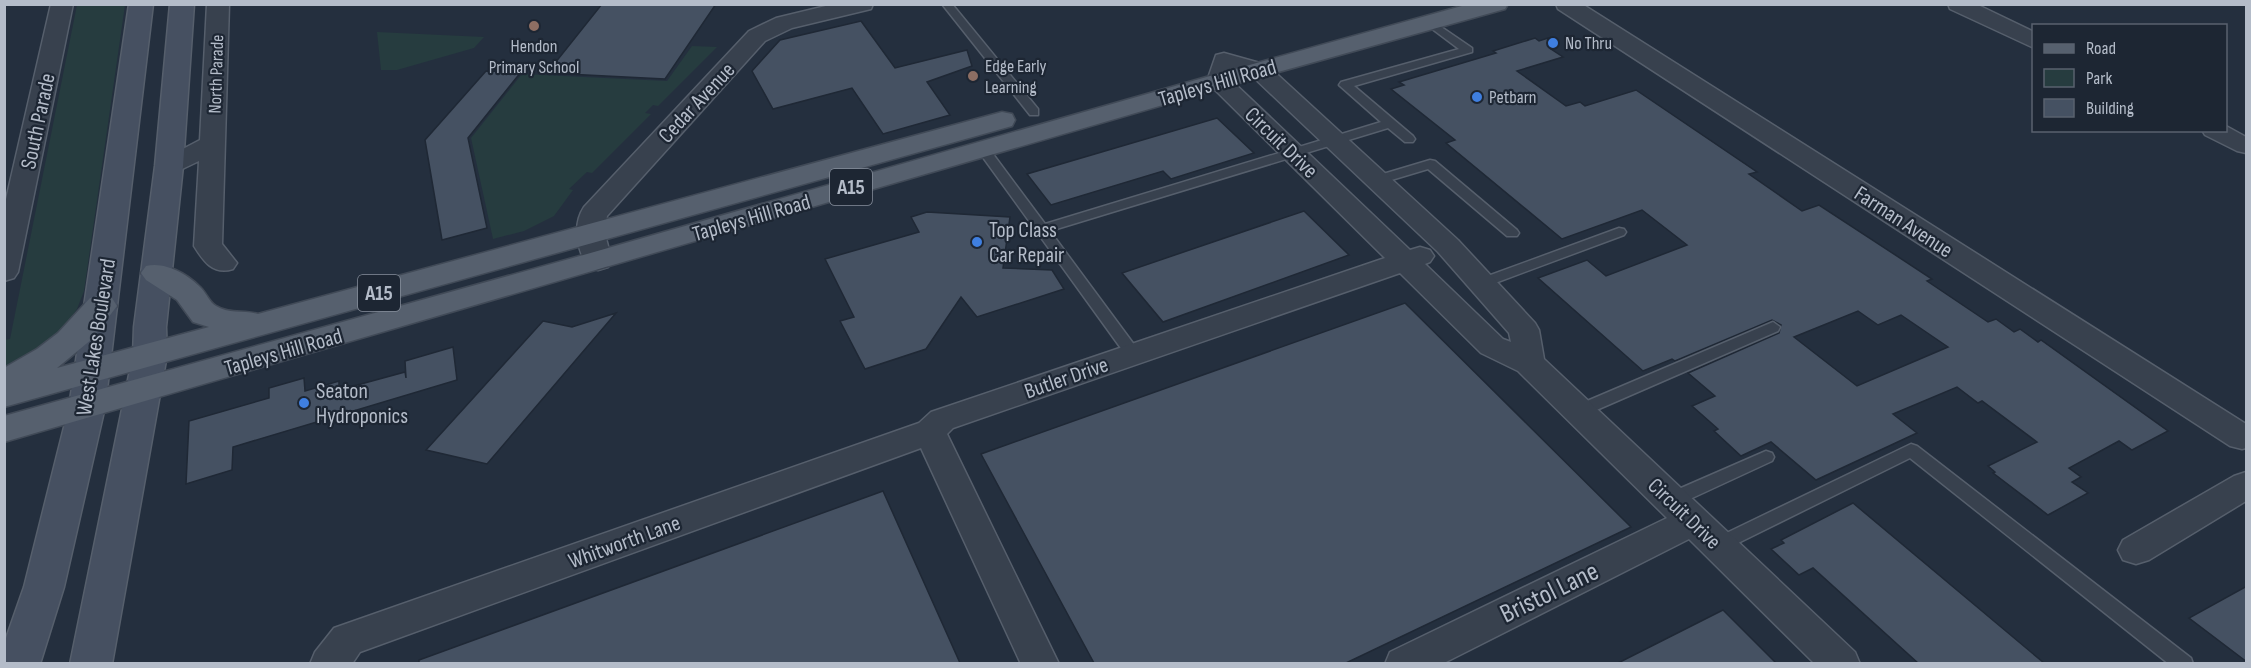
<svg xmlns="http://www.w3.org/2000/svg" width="2251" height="668" font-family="'Sofia Sans Condensed',sans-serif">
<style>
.green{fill:#263c3f}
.building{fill:#455162;stroke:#1f2835;stroke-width:1.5;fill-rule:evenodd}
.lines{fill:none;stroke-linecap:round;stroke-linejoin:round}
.lane-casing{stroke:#565f6c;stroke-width:3}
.street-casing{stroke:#565f6c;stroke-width:3}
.secondary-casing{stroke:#565f6c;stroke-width:3}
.primary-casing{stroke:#414a57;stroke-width:3}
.lane{fill:#38414e;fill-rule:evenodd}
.street{fill:#38414e;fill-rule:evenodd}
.secondary{fill:#465061;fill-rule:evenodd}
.primary{fill:#56606e;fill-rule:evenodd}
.education-dot{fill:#8d6e63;stroke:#1d2633;stroke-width:2}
.shop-dot{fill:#3f7fe0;stroke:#1d2633;stroke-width:2}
.labels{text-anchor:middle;stroke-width:4.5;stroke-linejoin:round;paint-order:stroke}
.far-poi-label{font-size:18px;fill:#b4bcc9;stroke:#1d2633;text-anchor:start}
.far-street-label{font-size:18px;fill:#b4bcc9;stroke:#1d2633}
.shield{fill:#1d2633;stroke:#878f9c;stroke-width:1.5}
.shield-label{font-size:21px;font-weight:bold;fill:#b4bcc9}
.street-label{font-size:22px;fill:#b4bcc9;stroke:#1d2633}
.poi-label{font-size:22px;fill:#b4bcc9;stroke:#1d2633;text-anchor:start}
.near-street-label{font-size:27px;fill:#b4bcc9;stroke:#1d2633}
</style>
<rect width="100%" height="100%" fill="#242f3e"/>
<!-- green -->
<g class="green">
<polygon points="77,5 125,5 84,291 77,309 58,337 5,369 4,340 10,339"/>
<polygon points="377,32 484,37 474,48 397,70 381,70"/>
<polygon points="692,46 717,47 658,106 653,105 645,113 651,114 592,173 587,172 569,189 573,190 554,216 524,231 493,239 471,138 522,74 667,81"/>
</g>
<!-- building -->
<g class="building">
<polygon points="602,4 716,4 665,79 547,73"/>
<polygon points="861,21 895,68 967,50 972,66 927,82 950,115 883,134 852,88 773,109 752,71 780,40"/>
<path d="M1535 38 1539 41 1548 38 1551 49 1563 57 1517 71 1566 106 1580 102 1585 106 1636 90 1757 172 1749 174 1802 211 1819 205 1932 279 1927 281 1988 322 1996 319 2014 332 2020 329 2038 342 2041 340 2168 431 2132 450 2119 441 2069 468 2081 477 2072 482 2088 493 2048 515 1993 473 1995 472 1988 466 2037 442 1982 401 1978 403 1957 387 1893 414 1917 433 1816 480 1771 442 1741 456 1714 431 1718 429 1692 406 1715 396 1688 373 1779 333 1781 325 1772 320 1675 361 1672 359 1643 371 1538 278 1587 260 1606 276 1687 245 1642 210 1562 239 1446 143 1455 140 1391 89 1404 85 1399 82 1496 53 1493 51ZM1858 311 1878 325 1901 315 1948 347 1857 386 1794 337Z"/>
<polygon points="486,71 521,72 468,138 487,228 442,240 425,140"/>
<polygon points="1217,118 1254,153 1171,179 1163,171 1051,205 1027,174"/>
<polygon points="1304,211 1349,255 1163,322 1122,273"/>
<polygon points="927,212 1010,217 1003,268 1052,270 1064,289 977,317 961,297 926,349 865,369 840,321 854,317 825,259 919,232 911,217"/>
<polygon points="1405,303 1631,527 1346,663 1094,663 981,454"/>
<polygon points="616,313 487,464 426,450 543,321 572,327"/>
<polygon points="453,347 457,380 233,447 232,470 186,484 189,421 269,398 269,388 304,378 305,391 339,381 339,390 405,372 406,378 405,361"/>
<polygon points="883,491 960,663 419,663 419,660"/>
<polygon points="1853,503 2044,663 1918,663 1813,568 1799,575 1771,549 1784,543 1781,540"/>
<polygon points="2247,586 2247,662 2189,618"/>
<polygon points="1723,610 1776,663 1618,663"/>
</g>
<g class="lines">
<defs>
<g id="lane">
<polygon points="942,4 952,4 1038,109 1038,115 1030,115"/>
<polygon points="1431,20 1472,48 1472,52 1354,86 1413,136 1415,139 1413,142 1405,142 1388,128 1050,231 1138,350 1141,354 1138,358 1128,358 977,149 983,145 987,146 1045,224 1381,122 1339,85 1341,82 1459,49 1427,25 1426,23"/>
<polygon points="1430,160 1435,161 1517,230 1519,233 1517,236 1507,236 1428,169 1378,184 1371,180 1373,177"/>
<polygon points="1619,228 1624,229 1626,232 1624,235 1487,286 1482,288 1475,283 1477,280"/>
<polygon points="1773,322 1780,327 1778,331 1585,415 1573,415 1571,411 1573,407"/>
<polygon points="1911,444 1917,446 2191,658 2193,664 2169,664 1910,458 1724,550 1718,552 1712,550 1709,545 1712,540"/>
<polygon points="1766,451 1772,453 1774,457 1772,461 1677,505 1671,507 1665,505 1662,500 1665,495"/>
</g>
<g id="street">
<polygon points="51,4 73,4 18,272 14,278 4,281 4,208"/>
<path d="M207 4H229L222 244 237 263 233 269C213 275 204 262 194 246L199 161 178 171 169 174 160 171 156 166 160 161 200 140Z"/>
<path d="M834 4H873L871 9 792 28 765 41 607 216 604 231 612 261 608 267 598 270 588 267C577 250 572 225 584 207L749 31 776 18Z"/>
<polygon points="1556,4 1582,4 2246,424 2246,448 2242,449 2230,446 1558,9"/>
<polygon points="1948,4 1976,4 2034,32 2034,48 1950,9"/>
<path d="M1224 53 1267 65 1458 240 1535 323 1539 330 1544 359 1855 652 1860 664H1815L1689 539 1442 664H1385L1390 652 1667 518 1518 371 1481 353 1400 273 953 428 947 434 1059 664H1021L921 448 360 652 352 664H310L315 652 334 628 919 423 931 412 1385 258 1211 86 1207 81 1216 55ZM1233 70 1251 75 1438 252 1509 333 1511 342 1503 339 1425 264 1430 262 1434 256 1430 250 1420 247 1410 250 1231 80Z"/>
<polygon points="2226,126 2246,137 2246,153 2237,151 2205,135 2202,130 2226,130"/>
<polygon points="2246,472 2246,501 2149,560 2136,564 2123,560 2118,550 2123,540 2234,476"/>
</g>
<g id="secondary">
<polygon points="129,4 153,4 105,407 64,587 40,664 4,664 4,644 24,587 69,407"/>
<polygon points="170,4 194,4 183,166 166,327 167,355 112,664 70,664 133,355 134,327 155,166"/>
</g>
<g id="primary">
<polygon points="1469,4 1508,4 1505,9 1228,86 4,442 4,416 587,254 1210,76"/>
<path d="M1002 112 1012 114 1015 120 1012 126 4 407V368L37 349 58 333 90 298 101 295 112 298 117 306 92 339 57 368 209 327 193 322 177 300 146 280 141 273 146 266C164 261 188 274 201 288 206 293 210 303 216 306 228 314 245 310 258 314Z"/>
</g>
</defs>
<!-- lane casing -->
<use href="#lane" class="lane-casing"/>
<!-- street casing -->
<use href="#street" class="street-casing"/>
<!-- secondary casing -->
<use href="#secondary" class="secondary-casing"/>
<!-- primary casing -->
<use href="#primary" class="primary-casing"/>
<!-- lane -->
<use href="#lane" class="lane"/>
<!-- street -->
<use href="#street" class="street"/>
<!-- secondary -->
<use href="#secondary" class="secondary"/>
<!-- primary -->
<use href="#primary" class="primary"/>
</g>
<!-- markers -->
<g class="education-dot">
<circle cx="534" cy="26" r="6"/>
<circle cx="973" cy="76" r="6"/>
</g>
<g class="shop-dot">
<circle cx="1553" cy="43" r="6"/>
<circle cx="1477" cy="97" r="6"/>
<circle cx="977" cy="242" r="6"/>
<circle cx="304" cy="403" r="6"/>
</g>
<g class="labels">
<!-- far-poi labels -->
<g class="far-poi-label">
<text x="1565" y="49">No Thru</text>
<text x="534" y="52" text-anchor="middle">Hendon<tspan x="534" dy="21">Primary School</tspan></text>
<text x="985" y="72">Edge Early<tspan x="985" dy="21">Learning</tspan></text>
<text x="1489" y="103">Petbarn</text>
</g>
<!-- far-street labels -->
<g class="far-street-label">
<text transform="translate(216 74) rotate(-88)" y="6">North Parade</text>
</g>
<!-- shield labels -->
<g class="shield">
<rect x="830" y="169" width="42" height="36" rx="4.5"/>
<rect x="358" y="275" width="42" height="36" rx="4.5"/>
</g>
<g class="shield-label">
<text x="851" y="194">A15</text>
<text x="379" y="300">A15</text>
</g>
<!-- street labels -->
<g class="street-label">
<text transform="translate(1217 82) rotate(-16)" y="8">Tapleys Hill Road</text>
<text transform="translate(696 102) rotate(-47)" y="8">Cedar Avenue</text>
<text transform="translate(37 121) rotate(-78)" y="8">South Parade</text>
<text transform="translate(1282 142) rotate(44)" y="8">Circuit Drive</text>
<text transform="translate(751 217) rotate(-16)" y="8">Tapleys Hill Road</text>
<text transform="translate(1904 221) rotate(33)" y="8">Farman Avenue</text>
<text transform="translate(95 337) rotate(-81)" y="8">West Lakes Boulevard</text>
<text transform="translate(283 351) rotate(-16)" y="8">Tapleys Hill Road</text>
<text transform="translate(1066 377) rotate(-19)" y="8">Butler Drive</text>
<text transform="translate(1685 513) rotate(44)" y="8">Circuit Drive</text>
<text transform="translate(624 541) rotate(-20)" y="8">Whitworth Lane</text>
</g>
<!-- poi labels -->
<g class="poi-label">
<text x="989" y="237">Top Class<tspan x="989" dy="25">Car Repair</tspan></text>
<text x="316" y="398">Seaton<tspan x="316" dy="25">Hydroponics</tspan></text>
</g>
<!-- near-street labels -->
<g class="near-street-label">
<text transform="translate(1549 592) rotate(-26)" y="9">Bristol Lane</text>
</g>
</g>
<!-- border -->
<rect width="2251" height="668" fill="none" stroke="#b4bcc9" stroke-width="12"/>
<!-- legend -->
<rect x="2032" y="24" width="195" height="108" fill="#1d2633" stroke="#59626f" stroke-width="1.5"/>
<rect x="2044" y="44" width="30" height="9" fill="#56606e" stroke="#59626f" stroke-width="1.5"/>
<text x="2086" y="54" font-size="18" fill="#b4bcc9">Road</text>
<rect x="2044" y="69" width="30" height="18" fill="#263c3f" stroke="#59626f" stroke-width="1.5"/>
<text x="2086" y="84" font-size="18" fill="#b4bcc9">Park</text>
<rect x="2044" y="99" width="30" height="18" fill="#455162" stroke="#59626f" stroke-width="1.5"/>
<text x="2086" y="114" font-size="18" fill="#b4bcc9">Building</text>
</svg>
